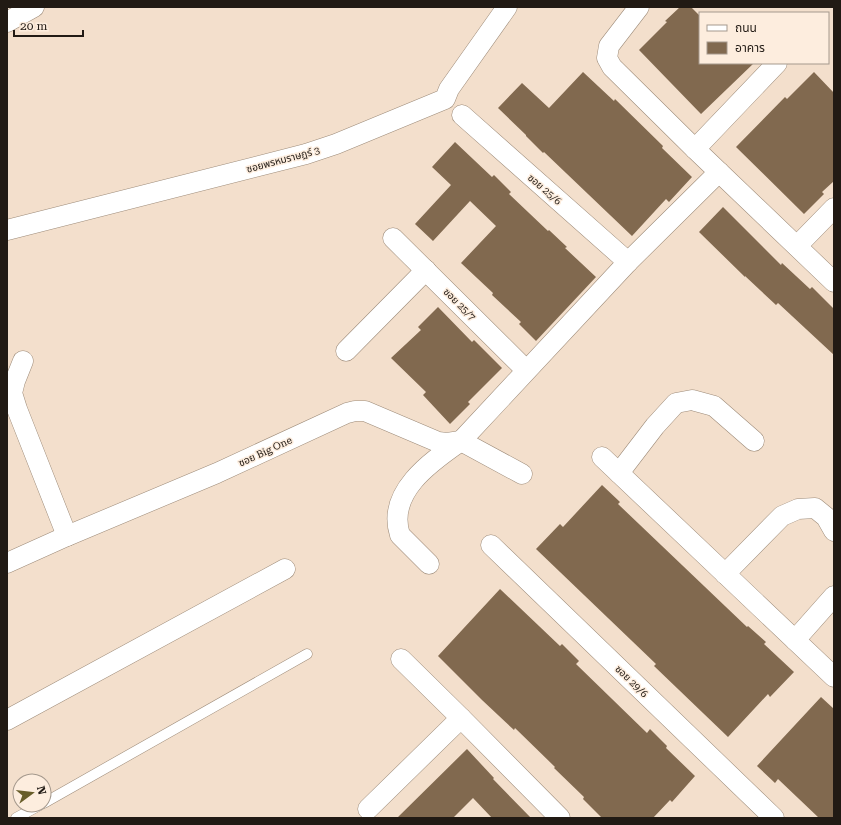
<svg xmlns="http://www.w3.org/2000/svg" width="841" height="825" font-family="'Roboto Serif','Noto Sans Thai',serif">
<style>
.building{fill:#81694f}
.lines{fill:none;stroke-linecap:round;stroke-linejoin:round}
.service-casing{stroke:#9d8b79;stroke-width:11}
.minor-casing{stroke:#9d8b79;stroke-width:21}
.service{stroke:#fff;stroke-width:10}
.minor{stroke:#fff;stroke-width:20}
.labels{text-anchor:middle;stroke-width:3;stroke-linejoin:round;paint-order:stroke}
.street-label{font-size:10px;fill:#211a14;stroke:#fdedde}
</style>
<rect width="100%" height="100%" fill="#f3dfcc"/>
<!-- building -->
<g class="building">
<polygon points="680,7 691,7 700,16 700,63 754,63 701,114 639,50 667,22 665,21"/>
<polygon points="583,72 614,101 615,99 663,146 662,148 692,177 669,202 666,199 632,236 544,152 543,153 526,136 526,135 498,108 522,83 549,108"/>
<polygon points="814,72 834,93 834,181 822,192 824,194 804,214 736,147 785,97 787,99"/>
<polygon points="455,142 492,177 494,175 511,192 509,194 548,231 549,230 567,247 565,248 596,277 536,341 519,324 521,322 492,295 493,293 461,263 496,226 470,201 433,241 415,224 451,185 432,167"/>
<polygon points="723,207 781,265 782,263 810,289 812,287 834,309 834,355 778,303 776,305 745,276 745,277 699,232"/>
<polygon points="438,307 472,342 474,340 502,368 468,402 470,404 450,424 423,395 426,392 391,358 421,330 418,327"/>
<polygon points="602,485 620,502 618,504 747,627 748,626 766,642 764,644 794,672 770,697 768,694 728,737 654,666 656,664 536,549 560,524 563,527"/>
<polygon points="500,589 560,646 562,644 579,661 576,664 647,733 650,729 667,746 666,748 695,776 672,802 670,800 653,818 602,818 583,799 584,797 554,768 555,767 515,728 514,730 482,700 438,656"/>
<polygon points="821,697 834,709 834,818 819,818 778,779 775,783 757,766"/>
<polygon points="467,749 494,778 493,779 531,818 492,818 473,798 453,818 397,818"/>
</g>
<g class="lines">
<defs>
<g id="service">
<polyline points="44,803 307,654"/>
<polyline points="16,818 40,805"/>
</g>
<g id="minor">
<polyline points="639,7 609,46 607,58 612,67 695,149 834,282"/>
<polyline points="7,22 34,7"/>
<polyline points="462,115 628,262"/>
<polyline points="695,149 777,63"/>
<polyline points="7,230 306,154 336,144 445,99 449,89 507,7"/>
<polyline points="393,238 526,370"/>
<polyline points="797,246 834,208"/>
<polyline points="346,351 426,270"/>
<polyline points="23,361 15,381 12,393 17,409 67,536"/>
<polyline points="602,457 834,677"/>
<polyline points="619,473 655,426 676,403 692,400 714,406 754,441"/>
<polyline points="491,545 774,818"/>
<polyline points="7,563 67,536 217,473 347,413 355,411 365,411 438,442 447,443 461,441 522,474"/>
<path d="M429 564 400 535C386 492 432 461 461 441L628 262 719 172"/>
<polyline points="725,574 782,516 798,509 815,508 826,517 834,531"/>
<polyline points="795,640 834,596"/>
<polyline points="401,659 461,718 560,818"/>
<polyline points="7,720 285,569"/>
<polyline points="368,809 461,718"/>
</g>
</defs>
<!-- service casing -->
<use href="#service" class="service-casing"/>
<!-- minor casing -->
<use href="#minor" class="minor-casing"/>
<!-- service -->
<use href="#service" class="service"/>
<!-- minor -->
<use href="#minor" class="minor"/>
</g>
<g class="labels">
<!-- street labels -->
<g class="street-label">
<text transform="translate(283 159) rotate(-15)" y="4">ซอยพรหมราษฎร์ 3</text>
<text transform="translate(545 189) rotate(41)" y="4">ซอย 25/6</text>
<text transform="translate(460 304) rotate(45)" y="4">ซอย 25/7</text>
<text transform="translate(265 451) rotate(-25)" y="4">ซอย Big One</text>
<text transform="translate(632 681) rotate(44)" y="4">ซอย 29/6</text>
</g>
</g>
<!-- border -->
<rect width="841" height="825" fill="none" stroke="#211a14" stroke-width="16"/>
<!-- legend -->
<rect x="699" y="12" width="130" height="52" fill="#fdedde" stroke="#a5998d"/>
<rect x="707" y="25" width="20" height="6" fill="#ffffff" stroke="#a5998d"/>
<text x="735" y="32" font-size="12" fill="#211a14">ถนน</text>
<rect x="707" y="42" width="20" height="12" fill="#81694f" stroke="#a5998d"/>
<text x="735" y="52" font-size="12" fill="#211a14">อาคาร</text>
<!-- north arrow -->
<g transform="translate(32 793) rotate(75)"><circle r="19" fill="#fdedde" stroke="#a5998d"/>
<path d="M0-3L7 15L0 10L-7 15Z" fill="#685d29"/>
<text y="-6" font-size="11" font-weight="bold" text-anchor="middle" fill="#211a14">N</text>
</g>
<!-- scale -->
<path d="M14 30v6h69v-6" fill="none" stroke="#211a14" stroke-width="2"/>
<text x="20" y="30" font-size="12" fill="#211a14" stroke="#fdedde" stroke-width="3" paint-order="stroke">20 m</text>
</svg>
